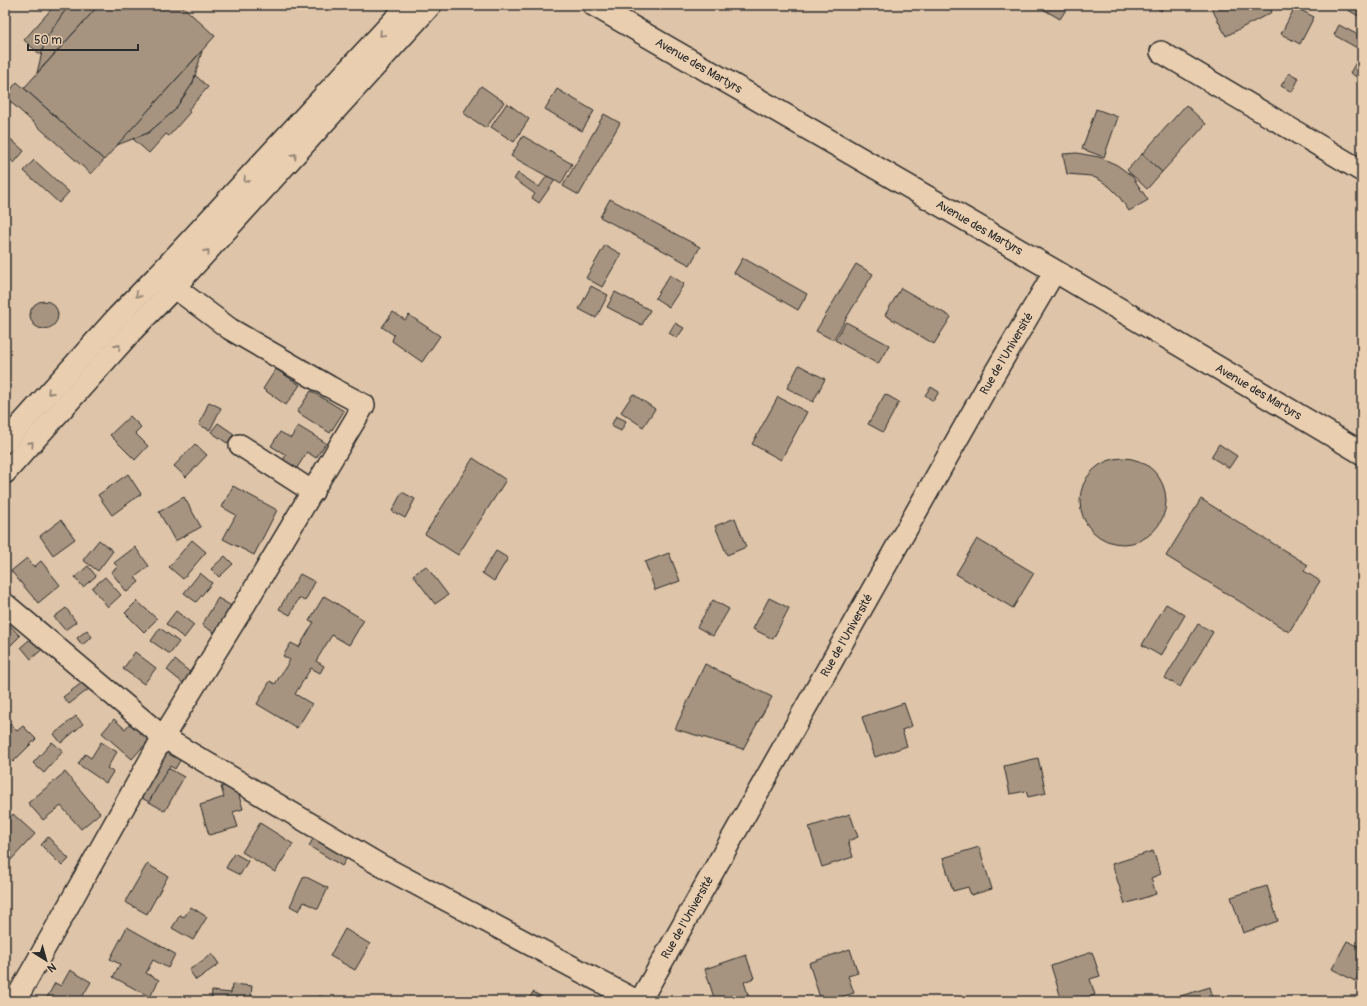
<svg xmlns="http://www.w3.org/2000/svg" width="1367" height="1006" font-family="Pangolin,sans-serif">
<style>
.building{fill:#a69480;stroke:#2b2b2b}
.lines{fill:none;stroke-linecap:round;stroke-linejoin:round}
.minor-casing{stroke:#2b2b2b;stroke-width:24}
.major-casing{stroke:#2b2b2b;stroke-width:25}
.minor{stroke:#e9ceb0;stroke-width:21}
.major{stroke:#e9ceb0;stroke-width:22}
.oneway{stroke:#8a7c6e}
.labels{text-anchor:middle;stroke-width:3;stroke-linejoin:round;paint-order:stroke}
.street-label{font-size:12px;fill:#2b2b2b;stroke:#e9ceb0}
</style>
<rect width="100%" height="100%" fill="#dec4a8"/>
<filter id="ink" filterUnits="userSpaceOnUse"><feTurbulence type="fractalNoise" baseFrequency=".025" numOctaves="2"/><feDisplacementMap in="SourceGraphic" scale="8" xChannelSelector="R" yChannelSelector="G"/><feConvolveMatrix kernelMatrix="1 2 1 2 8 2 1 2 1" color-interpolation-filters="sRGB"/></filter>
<g filter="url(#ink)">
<!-- building -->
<g class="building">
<polygon points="55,5 72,5 64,12 45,40 42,56 24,40"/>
<polygon points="72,5 99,5 37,73 45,40 64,12"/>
<polygon points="99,5 181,5 215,36 104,160 24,88"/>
<polygon points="1041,5 1069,5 1060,19 1041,8"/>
<polygon points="1153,5 1165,5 1161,11"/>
<polygon points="1210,5 1269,5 1272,12 1226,36"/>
<polygon points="1344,5 1362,5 1362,18 1343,7"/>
<polygon points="1295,7 1314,17 1300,44 1281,34"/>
<polygon points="1339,25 1362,37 1362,44 1359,49 1334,35"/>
<polygon points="202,51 193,83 174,111 148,133 117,145"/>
<polygon points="1362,52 1362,80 1350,73"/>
<polygon points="1289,73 1299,78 1292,92 1281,86"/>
<polygon points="195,75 208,87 188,110 190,112 169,136 166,134 149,153 133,139 148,133 174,111 193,83"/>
<polygon points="17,82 104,160 91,174 5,97"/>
<polygon points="481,86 504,102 486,128 463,113"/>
<polygon points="557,89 594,111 582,131 545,109"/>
<polygon points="507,103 529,119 514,142 491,127"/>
<polygon points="1186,105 1206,124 1162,172 1142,154"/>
<polygon points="1096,109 1118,117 1104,157 1082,149"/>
<polygon points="604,114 620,123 579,195 563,186"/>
<polygon points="5,134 24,151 14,163 5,155"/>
<polygon points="523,136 572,164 561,184 511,156"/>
<polygon points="1077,153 1099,157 1117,165 1132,176 1148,200 1129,211 1118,195 1110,187 1100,180 1091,176 1067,174 1063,154"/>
<polygon points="1142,154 1162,172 1147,189 1127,170"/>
<polygon points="34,160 69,192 59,203 24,171"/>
<polygon points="518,173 539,187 547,176 555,180 539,203 532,198 535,194 514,179"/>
<polygon points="610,199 700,247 690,265 600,217"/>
<polygon points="605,245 621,254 602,287 586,278"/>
<polygon points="743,258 807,294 798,310 734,273"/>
<polygon points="856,264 873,274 833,340 816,331"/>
<polygon points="670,275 684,284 669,307 655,298"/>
<polygon points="591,286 608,295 596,318 579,309"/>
<polygon points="901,288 951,317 934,344 885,315"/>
<polygon points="615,292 650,310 642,325 607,307"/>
<circle cx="44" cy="315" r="14"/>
<polygon points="393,312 405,320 409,315 440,336 422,362 392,341 394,335 382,327"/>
<polygon points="846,322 889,345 878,364 835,340"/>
<polygon points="675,323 684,328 677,338 669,333"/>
<polygon points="799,365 825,379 813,402 787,388"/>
<polygon points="276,369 300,385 286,405 263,389"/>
<polygon points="931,387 939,392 933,401 925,395"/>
<polygon points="311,391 344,411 330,433 297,412"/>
<polygon points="633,394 655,409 643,427 621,412"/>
<polygon points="885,394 899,402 883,432 868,424"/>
<polygon points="778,397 807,412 781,460 752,444"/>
<polygon points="209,402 221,408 210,430 199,425"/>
<polygon points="130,416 141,427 135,433 148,446 135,460 110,435"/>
<polygon points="616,416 626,421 621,431 611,426"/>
<polygon points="218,423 234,434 227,443 211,432"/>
<polygon points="298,426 326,443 316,458 307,452 295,471 282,462 286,455 271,446 280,432 291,438"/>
<polygon points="195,444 207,455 186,477 174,466"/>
<polygon points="1219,444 1237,456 1229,468 1211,457"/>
<circle cx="1123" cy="501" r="43"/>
<polygon points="473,458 506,480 458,555 425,534"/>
<polygon points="128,474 141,494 112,515 98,495"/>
<polygon points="233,486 277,510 254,555 223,539 236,515 222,507"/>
<polygon points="402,492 415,499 405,518 392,511"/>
<polygon points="184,497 201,527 175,541 159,512"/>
<polygon points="1201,499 1308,565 1304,571 1320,581 1289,632 1166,556"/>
<polygon points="735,518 746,547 727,555 715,526"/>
<polygon points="61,520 75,539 53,555 40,536"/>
<polygon points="977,539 1034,573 1013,608 956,574"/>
<polygon points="99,540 113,551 98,571 83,560"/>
<polygon points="192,540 206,552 183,579 169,567"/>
<polygon points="135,547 149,566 135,577 139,582 127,592 111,572 118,567 114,563"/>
<polygon points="496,551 508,558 494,581 482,573"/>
<polygon points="669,553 680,581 655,590 645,562"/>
<polygon points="225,556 233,564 219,577 211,569"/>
<polygon points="27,558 34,567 41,561 60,585 38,603 11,571"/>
<polygon points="88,566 96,576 83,587 75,577"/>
<polygon points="426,566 448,595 435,604 413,575"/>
<polygon points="200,573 212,583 196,602 184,593"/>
<polygon points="300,574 315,582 305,601 299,598 290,615 279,609"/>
<polygon points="105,577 121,595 108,607 92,588"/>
<polygon points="324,596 364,620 349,645 332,635 316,661 324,666 320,673 311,668 295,694 312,704 297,728 257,704 270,681 275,684 290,660 283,656 291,643 299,647 314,622 309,621"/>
<polygon points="218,598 235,608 218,635 202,625"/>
<polygon points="769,598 789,608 773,639 753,629"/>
<polygon points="713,600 729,609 713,636 697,627"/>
<polygon points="137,601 157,619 144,632 125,613"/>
<polygon points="1166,604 1185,615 1161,656 1142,645"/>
<polygon points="66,608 76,622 65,630 54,617"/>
<polygon points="176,611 194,625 184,638 166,624"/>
<polygon points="5,620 20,636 5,651"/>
<polygon points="1198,624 1213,632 1180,687 1165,678"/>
<polygon points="160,628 179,642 170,654 151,641"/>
<polygon points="87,630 92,637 82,645 77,638"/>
<polygon points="36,634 46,646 31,659 21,647"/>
<polygon points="135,652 156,668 144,684 123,669"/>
<polygon points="175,660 191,673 183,683 167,670"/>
<polygon points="705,664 772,697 743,749 675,729"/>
<polygon points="83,682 89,689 69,704 63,697"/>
<polygon points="904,703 912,726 902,730 907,746 875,757 862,717"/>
<polygon points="76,716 83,724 61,743 54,734"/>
<polygon points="5,719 17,731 23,726 36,739 13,762 5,754"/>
<polygon points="114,719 125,729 131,722 150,739 132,759 102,733"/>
<polygon points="52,742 63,751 44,773 33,763"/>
<polygon points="101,742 117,752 107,768 113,772 106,783 78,764 85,754 91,758"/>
<polygon points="168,742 185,752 175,769 170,766 149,802 138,796"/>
<polygon points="1038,758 1046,793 1028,797 1026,791 1010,794 1004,766"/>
<polygon points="168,768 184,777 165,811 149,802"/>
<polygon points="65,772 100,813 81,829 61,806 43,820 28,803"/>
<polygon points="235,783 243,809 233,812 238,827 209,835 200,805 224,797 221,787"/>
<polygon points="13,814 35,834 10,861 5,857 5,823"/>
<polygon points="850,814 858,837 848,841 853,857 822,867 809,827"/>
<polygon points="260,823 293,844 275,872 242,852"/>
<polygon points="319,828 353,848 342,866 309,846"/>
<polygon points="48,837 69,859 62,866 41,845"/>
<polygon points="979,847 992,889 971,895 968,887 953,891 943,858"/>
<polygon points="1153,851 1161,874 1151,878 1156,894 1125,904 1112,864"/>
<polygon points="234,853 248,861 240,875 226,868"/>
<polygon points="147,864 168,876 147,914 125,902"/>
<polygon points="304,876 328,888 318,909 304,902 299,911 290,906"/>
<polygon points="1267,886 1278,921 1243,933 1231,897"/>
<polygon points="191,907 207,917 193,940 172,928 180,915 184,917"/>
<polygon points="127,927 175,954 168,968 153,960 146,973 159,980 150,997 113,977 120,964 110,959"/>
<polygon points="345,929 370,944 355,970 330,956"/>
<polygon points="1347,941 1362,948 1362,968 1355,981 1332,969"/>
<polygon points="850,949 858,973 848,976 854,993 828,1001 821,1001 809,963"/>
<polygon points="1092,952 1100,976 1090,979 1095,995 1079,1001 1062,1001 1051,966"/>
<polygon points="212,954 219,964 196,980 189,970"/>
<polygon points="746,955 754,978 744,982 749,998 740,1001 715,1001 705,969"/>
<polygon points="70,970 91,982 81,999 83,1001 45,1001 55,983 61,986"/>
<polygon points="232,984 252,986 251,996 265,997 264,1001 211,1001 212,991 231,993"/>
<polygon points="1210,987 1214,1001 1175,1001 1174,998"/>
<polygon points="533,992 549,1001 528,1001"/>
<polygon points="319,996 354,1001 318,1001"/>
</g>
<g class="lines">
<defs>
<g id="minor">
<polyline points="1161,52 1362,171"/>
<polyline points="5,442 118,316 158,275 408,5"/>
<polyline points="240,445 313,492"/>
<polyline points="5,473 133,330 174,288 431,5"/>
<polyline points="5,604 163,737 380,865 637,1001"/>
<polyline points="15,1001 163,737 244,606 364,405 330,387 230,329 158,275"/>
<path id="s1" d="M640 1001 993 376 1055 271"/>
</g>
<g id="major">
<path id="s2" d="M594 5 1055 271 1362 453"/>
</g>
</defs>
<!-- minor casing -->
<use href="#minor" class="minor-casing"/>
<!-- major casing -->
<use href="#major" class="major-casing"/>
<!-- minor -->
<use href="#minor" class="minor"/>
<!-- major -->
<use href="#major" class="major"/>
</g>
<!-- one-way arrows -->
<defs><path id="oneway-chevron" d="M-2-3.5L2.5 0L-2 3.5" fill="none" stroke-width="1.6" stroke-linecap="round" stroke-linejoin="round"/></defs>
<g class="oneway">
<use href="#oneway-chevron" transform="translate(382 34) rotate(133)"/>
<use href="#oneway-chevron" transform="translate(294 156) rotate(-48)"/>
<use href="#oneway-chevron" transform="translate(246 180) rotate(133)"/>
<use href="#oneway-chevron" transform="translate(207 252) rotate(-48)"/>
<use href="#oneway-chevron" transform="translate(138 295) rotate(135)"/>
<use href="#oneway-chevron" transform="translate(118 347) rotate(-48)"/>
<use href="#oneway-chevron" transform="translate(50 392) rotate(132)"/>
<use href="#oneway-chevron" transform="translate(31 444) rotate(-48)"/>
</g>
</g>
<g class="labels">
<!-- street labels -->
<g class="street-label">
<text dy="4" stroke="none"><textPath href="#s2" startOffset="121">Avenue des Martyrs</textPath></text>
<text dy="4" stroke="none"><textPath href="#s2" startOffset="445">Avenue des Martyrs</textPath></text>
<text dy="4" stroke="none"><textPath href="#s1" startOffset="744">Rue de l'Université</textPath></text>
<text dy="4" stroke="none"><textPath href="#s2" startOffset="769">Avenue des Martyrs</textPath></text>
<text dy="4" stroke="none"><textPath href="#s1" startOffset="420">Rue de l'Université</textPath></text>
<text dy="4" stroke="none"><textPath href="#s1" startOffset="96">Rue de l'Université</textPath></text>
</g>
</g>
<!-- margin -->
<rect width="1367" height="1006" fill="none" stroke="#e9ceb0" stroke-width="20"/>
<rect x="10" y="10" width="1347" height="986" fill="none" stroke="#2b2b2b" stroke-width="1.5" filter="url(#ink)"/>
<!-- north arrow -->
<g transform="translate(46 960) rotate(143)" stroke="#e9ceb0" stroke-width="3" paint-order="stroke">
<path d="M0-3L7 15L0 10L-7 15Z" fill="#2b2b2b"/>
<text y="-6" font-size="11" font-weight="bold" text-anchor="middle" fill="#2b2b2b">N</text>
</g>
<!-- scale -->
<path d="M28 44v6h110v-6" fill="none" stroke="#2b2b2b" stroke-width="2"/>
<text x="34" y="44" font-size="12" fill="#2b2b2b" stroke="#e9ceb0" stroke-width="3" paint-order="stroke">50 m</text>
</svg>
